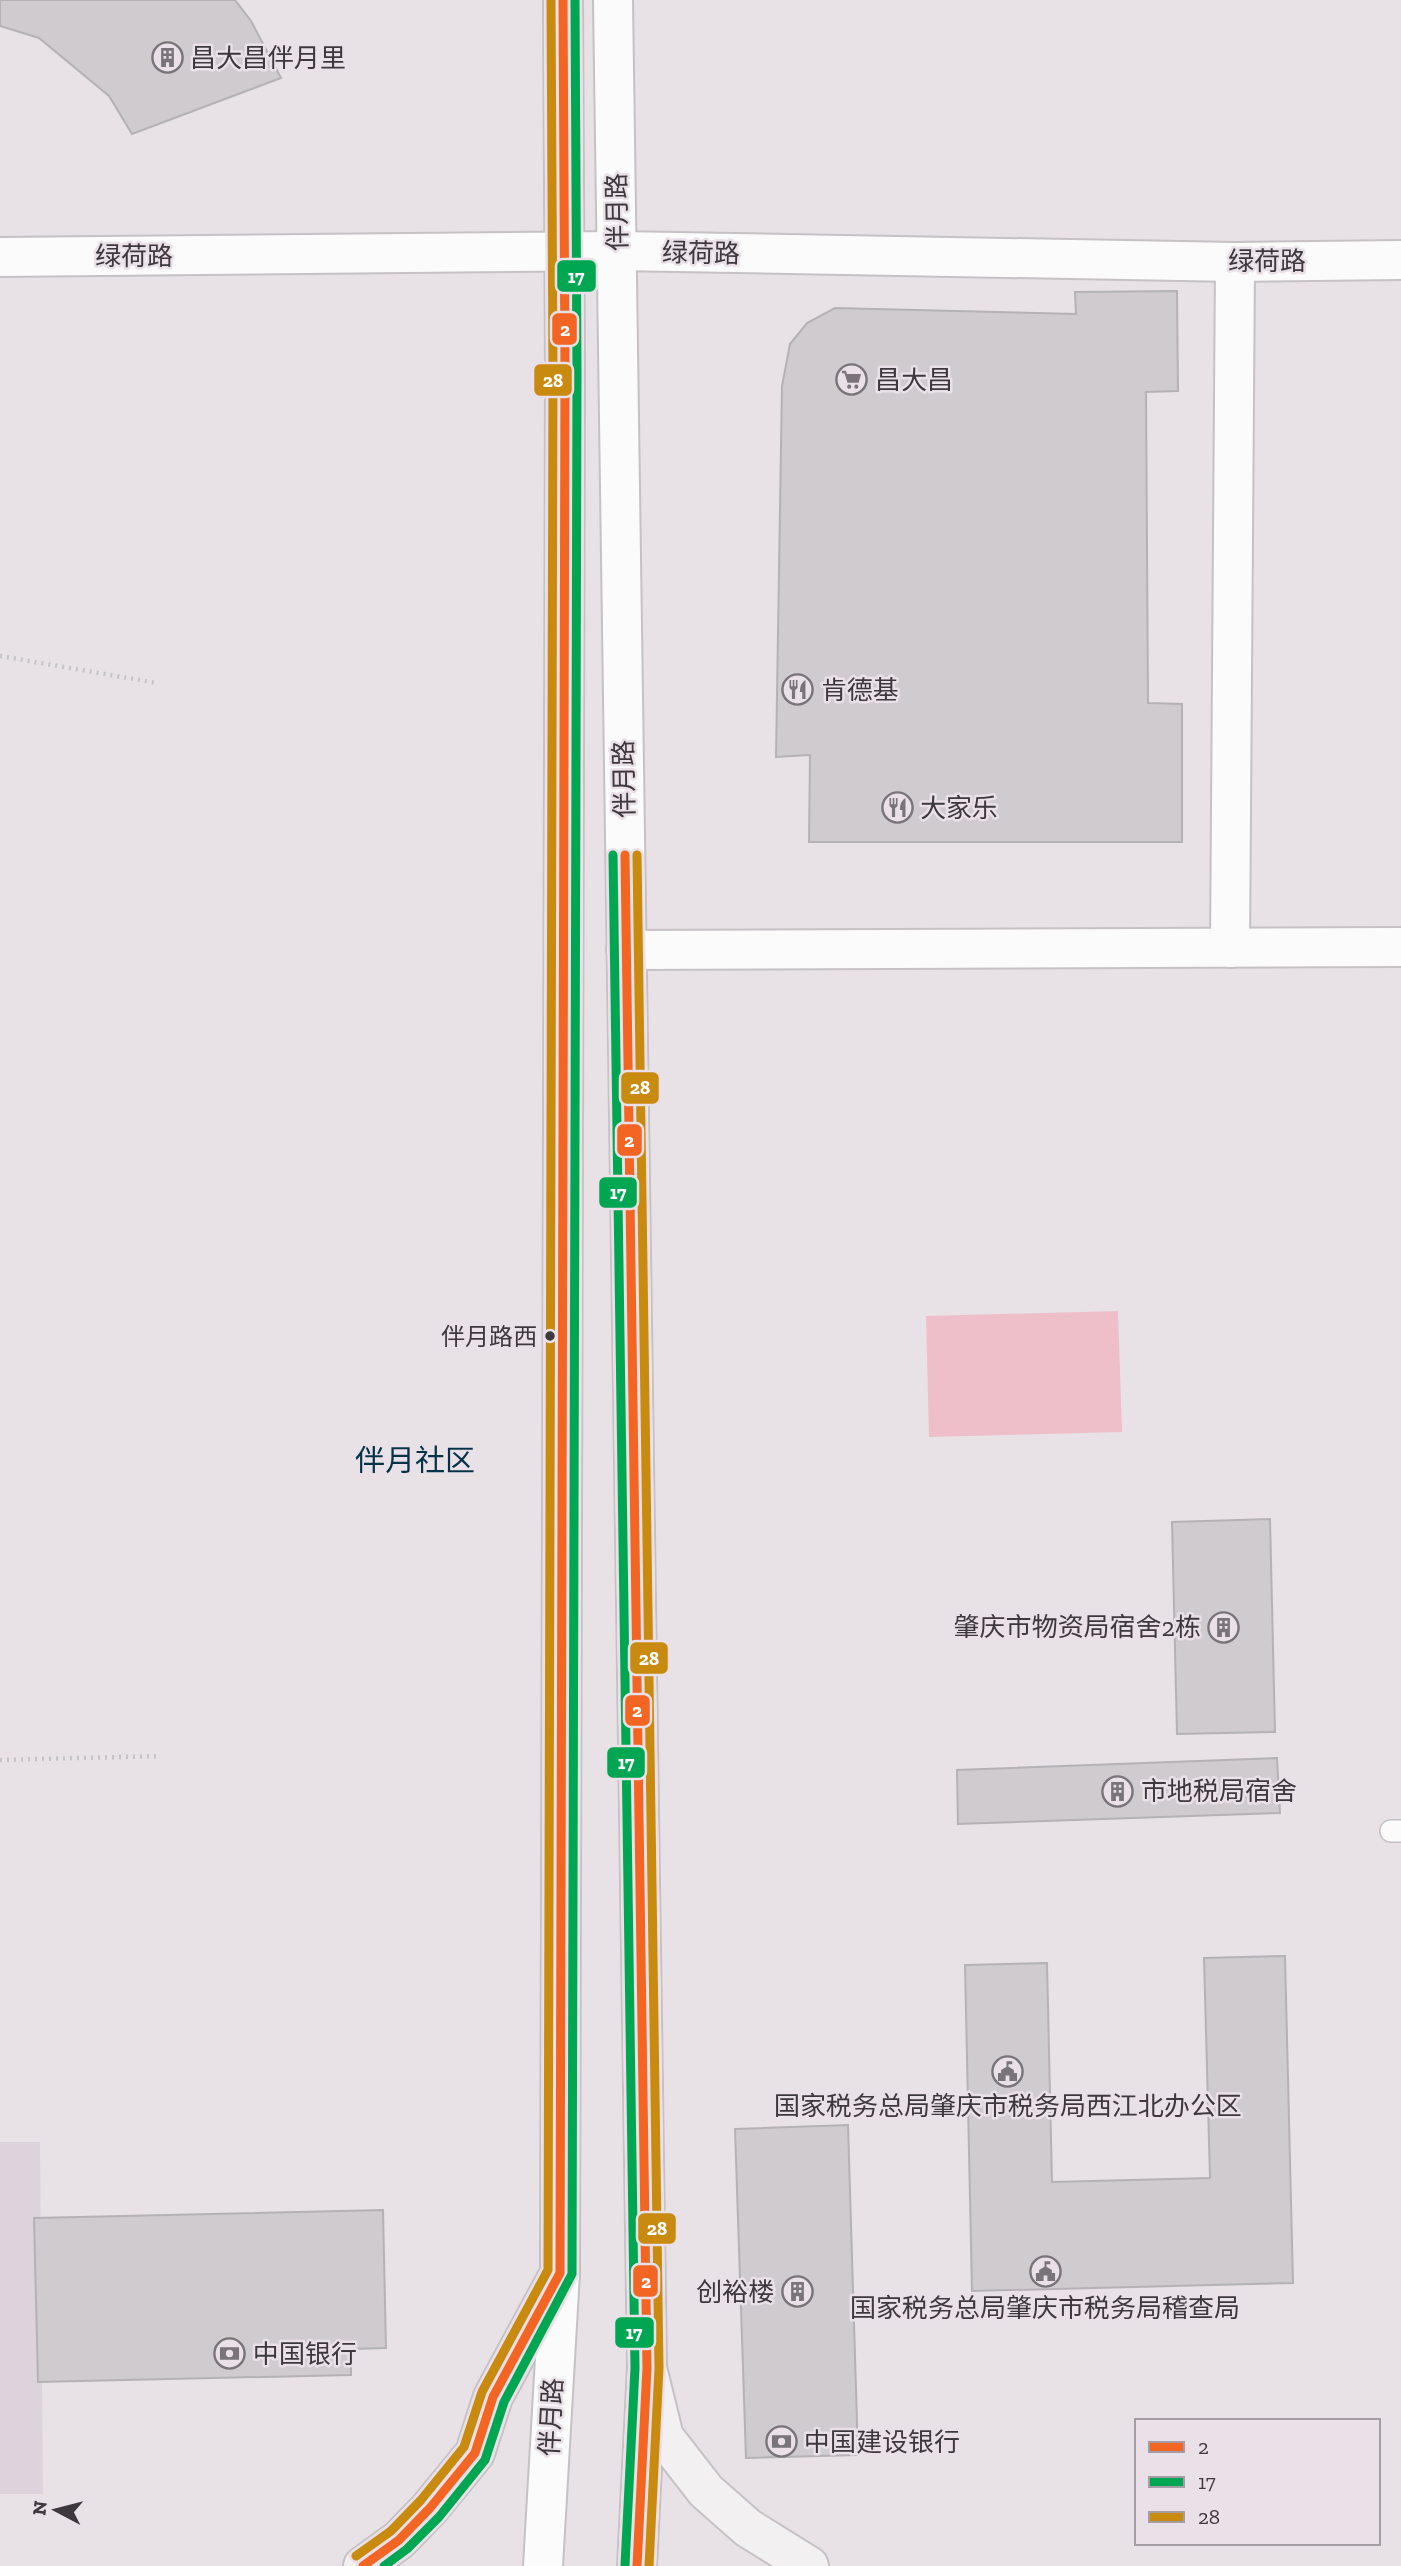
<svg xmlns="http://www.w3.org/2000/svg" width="1401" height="2566" font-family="'Zilla Slab','Noto Sans SC',serif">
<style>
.built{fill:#ddd3dc}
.green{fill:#eebfc9}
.building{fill:#cfcbcf;stroke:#b5b2b6;stroke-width:2}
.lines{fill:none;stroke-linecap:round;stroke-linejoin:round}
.service-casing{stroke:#c5c1c4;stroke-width:24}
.minor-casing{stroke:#c5c1c4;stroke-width:42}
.tertiary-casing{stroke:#c5c1c4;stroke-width:42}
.secondary-casing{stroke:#c5c1c4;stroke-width:42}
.path{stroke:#c5c4c5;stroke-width:4.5;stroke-dasharray:2 5;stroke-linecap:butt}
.service{stroke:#fcfbfb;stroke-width:21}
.minor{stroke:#fcfbfb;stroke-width:38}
.tertiary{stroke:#fcfbfb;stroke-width:38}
.secondary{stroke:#f3f0f2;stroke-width:38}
.bus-1-casing{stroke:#eae0e8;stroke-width:14}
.bus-2-casing{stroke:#eae0e8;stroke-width:14}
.bus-3-casing{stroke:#eae0e8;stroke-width:14}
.bus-1{stroke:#f26522;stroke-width:9}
.bus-2{stroke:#00a651;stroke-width:9}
.bus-3{stroke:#c88a0f;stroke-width:9}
.bus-dot{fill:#3c383b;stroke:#eae0e8;stroke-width:2.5}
.labels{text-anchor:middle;stroke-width:5;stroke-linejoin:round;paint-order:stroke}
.bus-label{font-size:24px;fill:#3c383b;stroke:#eae0e8;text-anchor:end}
.poi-label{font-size:26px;fill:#3c383b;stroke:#eae0e8;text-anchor:start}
.street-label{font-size:26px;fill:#3c383b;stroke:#eae0e8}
.quarter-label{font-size:30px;fill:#033347;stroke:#eae0e8}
.line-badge{stroke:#eae0e8;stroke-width:2.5}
.badge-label{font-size:19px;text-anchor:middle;font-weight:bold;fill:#fff}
</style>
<rect width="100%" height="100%" fill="#e8e2e7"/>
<!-- built -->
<polygon class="built" points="0,2142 40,2142 43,2494 0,2494"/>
<!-- green -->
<polygon class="green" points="1118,1311 1122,1432 929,1437 926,1316"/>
<!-- building -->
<g class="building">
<polygon points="0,0 235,0 251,21 281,78 132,134 109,96 39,38 0,26"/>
<polygon points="1177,291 1178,391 1146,392 1148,703 1182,704 1182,842 809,842 810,755 776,757 782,386 790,344 807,323 835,308 1076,314 1075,292"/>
<polygon points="1270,1519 1275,1732 1177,1734 1172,1522"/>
<polygon points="1277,1758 1280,1813 958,1824 957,1770"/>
<polygon points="1285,1956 1293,2283 972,2291 965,1965 1047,1963 1052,2182 1210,2178 1204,1958"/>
<polygon points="848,2125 858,2455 746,2458 735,2129"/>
<polygon points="383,2210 386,2348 351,2349 351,2375 38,2382 34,2218"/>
</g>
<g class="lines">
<defs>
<polyline id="service" points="1391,1831 1401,1831"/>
<g id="minor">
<polyline points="0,257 618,251 1235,262 1401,260"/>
<polyline points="1230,948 1235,262"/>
<polyline points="626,950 1401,947"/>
</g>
<g id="tertiary">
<polyline points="613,0 647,2368 637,2566"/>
<polyline points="543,2566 560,2273 565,372 563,0"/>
</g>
<g id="secondary">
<polyline points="647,2368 664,2437 706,2491 748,2528 809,2566"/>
<polyline points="363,2566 399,2540 430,2508 475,2453 493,2397 560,2273"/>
</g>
</defs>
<!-- service casing -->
<use href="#service" class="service-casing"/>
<!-- minor casing -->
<use href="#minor" class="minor-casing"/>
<!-- tertiary casing -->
<use href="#tertiary" class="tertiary-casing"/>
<!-- secondary casing -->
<use href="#secondary" class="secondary-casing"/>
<!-- path -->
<g class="path">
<polyline points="0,656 157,683"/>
<polyline points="0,1760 161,1756"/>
</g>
<!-- service -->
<use href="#service" class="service"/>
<!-- minor -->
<use href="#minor" class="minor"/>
<!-- tertiary -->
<use href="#tertiary" class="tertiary"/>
<!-- secondary -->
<use href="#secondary" class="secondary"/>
<defs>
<g id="bus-1">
<polyline points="625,855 647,2368 637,2566"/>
<polyline points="363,2566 399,2540 430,2508 475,2453 493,2397 560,2273 565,372 563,0"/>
</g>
<g id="bus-2">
<polyline points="613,855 635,2368 625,2565"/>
<polyline points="384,2566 407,2549 439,2517 485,2460 504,2402 572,2274 577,372 575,0"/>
</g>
<g id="bus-3">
<polyline points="637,855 659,2368 649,2566"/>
<polyline points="356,2556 391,2531 421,2500 464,2447 482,2392 548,2270 553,372 551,0"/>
</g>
</defs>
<!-- bus-1 casing -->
<use href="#bus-1" class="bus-1-casing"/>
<!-- bus-2 casing -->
<use href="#bus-2" class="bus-2-casing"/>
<!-- bus-3 casing -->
<use href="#bus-3" class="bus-3-casing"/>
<!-- bus-1 -->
<use href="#bus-1" class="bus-1"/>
<!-- bus-2 -->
<use href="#bus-2" class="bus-2"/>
<!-- bus-3 -->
<use href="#bus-3" class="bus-3"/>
</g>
<!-- icons -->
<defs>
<symbol id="building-ring" viewBox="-11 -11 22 22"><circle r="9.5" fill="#eae0e8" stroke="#787477" stroke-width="1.5"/><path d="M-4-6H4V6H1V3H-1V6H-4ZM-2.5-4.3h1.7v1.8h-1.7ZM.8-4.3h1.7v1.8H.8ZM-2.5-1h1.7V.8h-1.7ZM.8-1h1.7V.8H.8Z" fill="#787477"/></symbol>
<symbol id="supermarket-ring" viewBox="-11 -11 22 22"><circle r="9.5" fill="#eae0e8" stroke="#787477" stroke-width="1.5"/><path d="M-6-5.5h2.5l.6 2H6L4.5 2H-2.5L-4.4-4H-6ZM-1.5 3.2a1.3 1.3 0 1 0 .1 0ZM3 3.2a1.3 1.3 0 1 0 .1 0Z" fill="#787477"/></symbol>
<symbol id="restaurant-ring" viewBox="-11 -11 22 22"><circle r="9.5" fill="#eae0e8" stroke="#787477" stroke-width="1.5"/><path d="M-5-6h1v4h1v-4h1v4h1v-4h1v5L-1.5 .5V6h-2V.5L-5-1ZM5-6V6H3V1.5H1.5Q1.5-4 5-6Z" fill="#787477"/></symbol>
<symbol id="civic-ring" viewBox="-11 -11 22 22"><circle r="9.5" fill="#eae0e8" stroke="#787477" stroke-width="1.5"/><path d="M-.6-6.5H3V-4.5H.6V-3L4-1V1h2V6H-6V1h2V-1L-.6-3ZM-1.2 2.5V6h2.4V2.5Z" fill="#787477"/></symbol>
<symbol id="bank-ring" viewBox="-11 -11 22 22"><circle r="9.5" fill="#eae0e8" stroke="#787477" stroke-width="1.5"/><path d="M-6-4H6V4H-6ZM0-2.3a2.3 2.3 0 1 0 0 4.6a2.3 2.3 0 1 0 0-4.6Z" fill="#787477"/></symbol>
</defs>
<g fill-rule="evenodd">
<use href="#building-ring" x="150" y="40" width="35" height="35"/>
<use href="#supermarket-ring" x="834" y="362" width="35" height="35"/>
<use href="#restaurant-ring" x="780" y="672" width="35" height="35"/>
<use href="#restaurant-ring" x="880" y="790" width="35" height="35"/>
<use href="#building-ring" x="1206" y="1610" width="35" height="35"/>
<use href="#building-ring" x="1100" y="1774" width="35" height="35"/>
<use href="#civic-ring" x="990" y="2054" width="35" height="35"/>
<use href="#civic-ring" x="1028" y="2254" width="35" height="35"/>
<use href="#building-ring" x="780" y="2274" width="35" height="35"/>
<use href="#bank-ring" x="212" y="2336" width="35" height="35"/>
<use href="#bank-ring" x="764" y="2424" width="35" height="35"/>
</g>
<!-- markers -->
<circle class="bus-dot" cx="550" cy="1336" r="6"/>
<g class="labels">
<!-- bus labels -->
<g class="bus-label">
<text x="537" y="1345">伴月路西</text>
</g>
<!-- poi labels -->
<g class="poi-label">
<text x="190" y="67">昌大昌伴月里</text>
<text x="875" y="389">昌大昌</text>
<text x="821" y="699">肯德基</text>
<text x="920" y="817">大家乐</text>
<text x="1201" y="1636" text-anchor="end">肇庆市物资局宿舍2栋</text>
<text x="1141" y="1800">市地税局宿舍</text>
<text x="1008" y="2115" text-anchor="middle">国家税务总局肇庆市税务局西江北办公区</text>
<text x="774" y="2301" text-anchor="end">创裕楼</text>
<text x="1045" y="2317" text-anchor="middle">国家税务总局肇庆市税务局稽查局</text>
<text x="253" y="2363">中国银行</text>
<text x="804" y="2451">中国建设银行</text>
</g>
<!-- street labels -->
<g class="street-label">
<text transform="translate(617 212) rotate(-91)" y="9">伴月路</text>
<text transform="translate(701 253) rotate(1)" y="9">绿荷路</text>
<text x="134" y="265">绿荷路</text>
<text x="1267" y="270">绿荷路</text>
<text transform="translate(624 779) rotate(-91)" y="9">伴月路</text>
<text transform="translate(551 2417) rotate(-87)" y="9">伴月路</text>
</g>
<!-- quarter labels -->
<g class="quarter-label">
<text x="415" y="1471">伴月社区</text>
</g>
</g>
<g class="line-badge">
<rect x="556" y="259" width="41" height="34" rx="7" fill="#00a651"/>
<rect x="551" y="312" width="27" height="34" rx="7" fill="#f26522"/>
<rect x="533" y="363" width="40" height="34" rx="7" fill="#c88a0f"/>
<rect x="620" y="1071" width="40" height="34" rx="7" fill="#c88a0f"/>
<rect x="616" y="1123" width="27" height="34" rx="7" fill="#f26522"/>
<rect x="598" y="1176" width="40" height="33" rx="7" fill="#00a651"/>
<rect x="629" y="1641" width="40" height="34" rx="7" fill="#c88a0f"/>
<rect x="624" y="1694" width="27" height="33" rx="7" fill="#f26522"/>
<rect x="606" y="1746" width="40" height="33" rx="7" fill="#00a651"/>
<rect x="637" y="2212" width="40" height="33" rx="7" fill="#c88a0f"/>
<rect x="632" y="2264" width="27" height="34" rx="7" fill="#f26522"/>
<rect x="614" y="2316" width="41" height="33" rx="7" fill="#00a651"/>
</g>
<g class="badge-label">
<text x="576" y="283">17</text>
<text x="565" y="336">2</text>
<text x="553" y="387">28</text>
<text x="640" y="1094">28</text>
<text x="629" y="1147">2</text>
<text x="618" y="1199">17</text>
<text x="649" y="1665">28</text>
<text x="637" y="1717">2</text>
<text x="626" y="1769">17</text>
<text x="657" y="2235">28</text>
<text x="646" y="2288">2</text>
<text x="634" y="2339">17</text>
</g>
<!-- legend -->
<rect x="1135" y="2419" width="245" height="126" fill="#eae0e8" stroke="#a49da3" stroke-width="2"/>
<rect x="1149" y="2442" width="35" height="10" fill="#f26522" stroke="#a49da3" stroke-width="2"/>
<text x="1198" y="2454" font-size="21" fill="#3c383b">2</text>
<rect x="1149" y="2477" width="35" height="10" fill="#00a651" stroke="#a49da3" stroke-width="2"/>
<text x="1198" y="2489" font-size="21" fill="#3c383b">17</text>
<rect x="1149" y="2512" width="35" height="10" fill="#c88a0f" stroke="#a49da3" stroke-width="2"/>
<text x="1198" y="2524" font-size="21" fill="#3c383b">28</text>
<!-- north arrow -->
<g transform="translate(56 2510) rotate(277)" stroke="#eae0e8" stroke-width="5" paint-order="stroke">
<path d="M0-5L12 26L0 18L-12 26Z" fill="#3c383b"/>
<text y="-10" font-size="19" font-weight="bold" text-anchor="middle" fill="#3c383b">N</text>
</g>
</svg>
